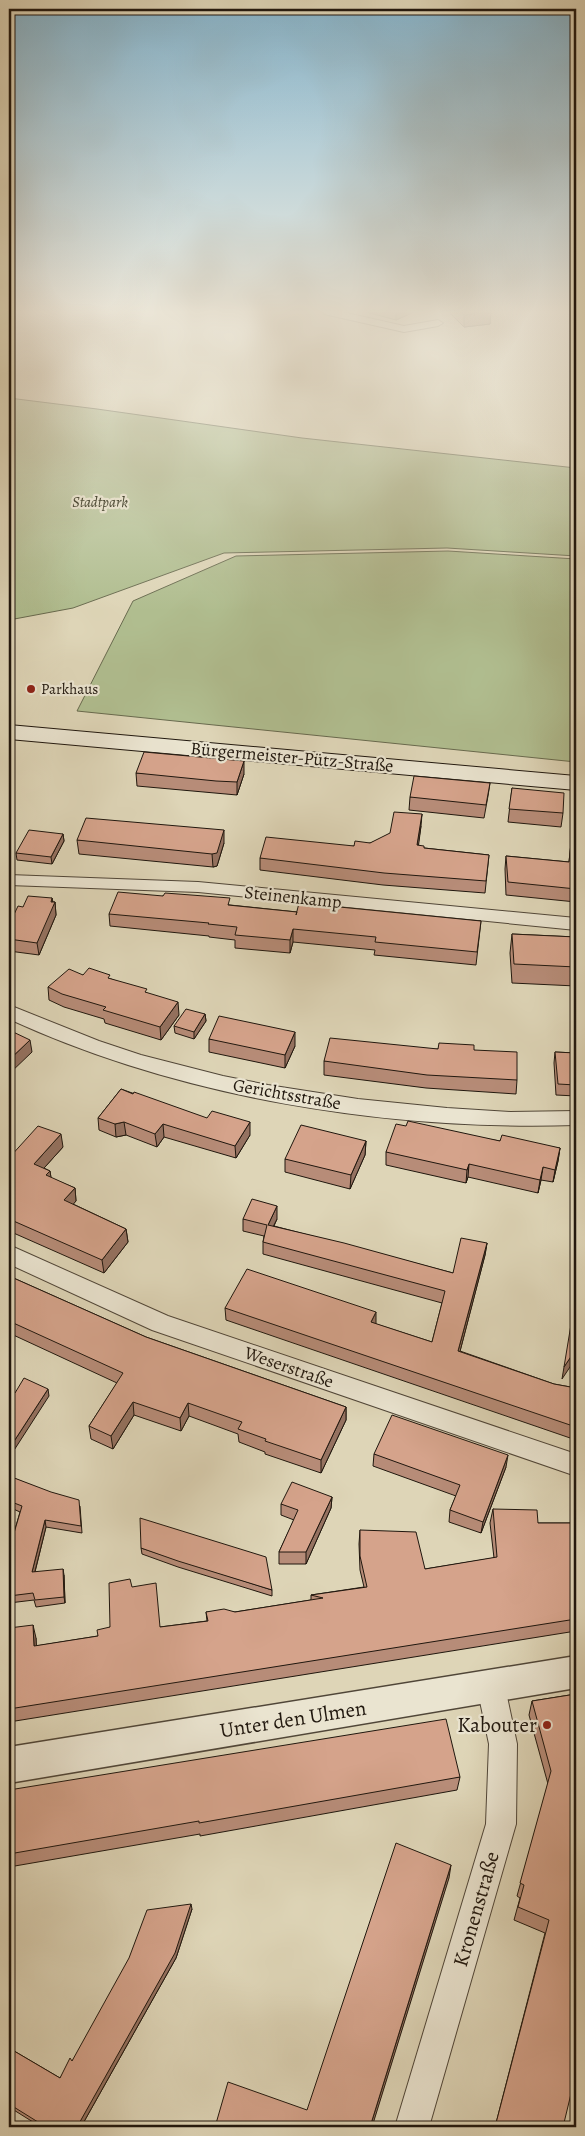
<svg xmlns="http://www.w3.org/2000/svg" width="585" height="2136" font-family="Alegreya,serif">
<style>
.green{fill:#b0bd8f;stroke:#686a4e}
.lines{fill:none;stroke-linecap:round;stroke-linejoin:round}
.minor-casing{stroke:#504638;stroke-width:2}
.tertiary-casing{stroke:#504638;stroke-width:3}
.secondary-casing{stroke:#20170e;stroke-width:2}
.minor{fill:#eae4d0;fill-rule:evenodd}
.tertiary{fill:#eae4d0;fill-rule:evenodd}
.secondary{fill:#eae4d0;fill-rule:evenodd}
.wall{fill:#b78c78;stroke:#20170e}
.shaded-wall{fill:#957261;stroke:#20170e}
.building{fill:#d5a38b;stroke:#20170e}
.poi-dot{fill:#8f2418;stroke:#eae4d0;stroke-width:2}
.labels{text-anchor:middle;stroke-width:4.5;stroke-linejoin:round;paint-order:stroke}
.far-park-label{font-size:15px;font-style:italic;fill:#4b4935;stroke:#eae4d0}
.far-poi-label{font-size:15px;fill:#20170e;stroke:#eae4d0;text-anchor:start}
.street-label{font-size:18px;fill:#20170e;stroke:#eae4d0}
.near-street-label{font-size:21px;fill:#20170e;stroke:#eae4d0}
.near-poi-label{font-size:21px;fill:#20170e;stroke:#eae4d0;text-anchor:end}
</style>
<rect width="100%" height="100%" fill="#ded5b7"/>
<filter id="stains"><feTurbulence type="fractalNoise" baseFrequency=".004" numOctaves="4"/><feColorMatrix values="0 0 0 0 .2 0 0 0 0 .09 0 0 0 0 .02 0 0 0 .5 -.17"/></filter>
<radialGradient id="worn" r=".72"><stop offset=".6" stop-color="#630" stop-opacity="0"/><stop offset="1" stop-color="#630" stop-opacity=".3"/></radialGradient>
<!-- green -->
<g class="green">
<polygon points="9,398 97,409 302,438 576,468 576,556 447,548 224,553 73,608 9,620"/>
<polygon points="448,551 576,559 576,762 77,711 133,601 236,556"/>
</g>
<g class="lines">
<defs>
<g id="minor">
<polygon points="323,312 342,312 404,326 438,320 443,323 438,326 404,332 324,314"/>
<polygon points="9,875 198,882 576,918 576,930 198,892 9,885"/>
<path d="M9 1005 99 1041 141 1055 223 1076 268 1085 358 1099 447 1108 510 1112 576 1111V1125C387 1131 181 1098 9 1019Z"/>
<polygon points="9,1245 168,1316 576,1454 576,1476 152,1330 9,1264"/>
<polygon points="491,1674 501,1678 505,1687 517,1744 516,1824 429,2127 395,2127 486,1824 489,1744 477,1687 481,1678"/>
</g>
<polygon id="tertiary" points="576,1656 576,1688 9,1783 9,1747"/>
<polygon id="secondary" points="9,725 576,776 576,790 9,739"/>
</defs>
<!-- minor casing -->
<use href="#minor" class="minor-casing"/>
<!-- tertiary casing -->
<use href="#tertiary" class="tertiary-casing"/>
<!-- secondary casing -->
<use href="#secondary" class="secondary-casing"/>
<!-- minor -->
<use href="#minor" class="minor"/>
<!-- tertiary -->
<use href="#tertiary" class="tertiary"/>
<!-- secondary -->
<use href="#secondary" class="secondary"/>
</g>
<!-- wall -->
<g class="wall">
<polygon points="366,312 414,312 396,320"/>
<polygon points="449,312 490,312 490,324 464,327"/>
<polygon points="136,773 244,774 237,795 137,786"/>
<polygon points="490,783 488,796 484,818 409,810 410,797"/>
<polygon points="512,788 563,813 561,827 508,822"/>
<polygon points="421,826 418,845 424,848 489,855 485,893 383,885 260,870 260,858 354,846 370,843"/>
<polygon points="63,834 64,841 52,864 17,860 16,853"/>
<polygon points="77,840 224,843 217,866 213,867 79,854"/>
<polygon points="571,843 576,843 576,902 506,895 505,869 506,856 569,862"/>
<polygon points="163,896 230,905 297,912 481,921 476,965 374,955 375,950 293,942 290,953 235,948 235,940 209,937 209,936 110,926 109,914"/>
<polygon points="52,898 53,902 55,902 56,915 39,955 9,951 9,925 23,907"/>
<polygon points="512,934 576,937 576,986 512,983 510,953"/>
<polygon points="83,975 111,979 147,993 179,1015 161,1040 105,1023 104,1019 64,1007 49,1000 48,987"/>
<polygon points="205,1014 206,1021 194,1039 175,1033 174,1026"/>
<polygon points="209,1039 295,1046 285,1068 209,1052"/>
<polygon points="438,1049 474,1050 517,1080 516,1094 426,1088 324,1075 324,1061"/>
<polygon points="555,1052 576,1053 576,1096 556,1095 554,1063"/>
<polygon points="121,1089 250,1135 236,1158 164,1137 157,1147 126,1135 116,1137 99,1130 98,1118"/>
<polygon points="406,1126 500,1141 560,1148 558,1161 553,1182 541,1180 538,1193 468,1177 466,1183 386,1165 386,1152"/>
<polygon points="366,1141 365,1155 350,1189 285,1172 285,1159"/>
<polygon points="63,1147 44,1168 50,1171 51,1178 75,1188 76,1201 73,1204 126,1229 128,1242 104,1273 9,1231 9,1158"/>
<polygon points="243,1219 277,1219 274,1226 453,1273 487,1243 485,1255 460,1351 554,1384 576,1388 576,1440 226,1320 225,1308 376,1324 432,1342 442,1303 263,1254 263,1242 264,1236 243,1231"/>
<polygon points="9,1276 146,1337 346,1407 346,1420 321,1473 265,1454 265,1452 239,1442 238,1434 189,1416 181,1431 134,1415 113,1449 91,1439 89,1426 117,1383 9,1333"/>
<polygon points="374,1454 506,1467 481,1533 449,1522 450,1510 456,1496 373,1466"/>
<polygon points="9,1476 80,1506 82,1533 46,1527 35,1572 64,1575 65,1603 36,1607 34,1600 9,1603 9,1550 20,1512 9,1507"/>
<polygon points="332,1497 331,1508 306,1564 279,1564 279,1552 294,1520 281,1515 281,1504"/>
<polygon points="493,1509 538,1523 576,1523 576,1631 9,1722 9,1628 36,1638 36,1646 98,1636 110,1627 132,1587 160,1627 207,1621 206,1612 235,1612 311,1600 311,1595 364,1587 360,1570 359,1544 360,1530 425,1569 494,1558 490,1523"/>
<polygon points="141,1548 272,1590 272,1596 178,1567 142,1554"/>
<polygon points="576,1694 574,1899 563,2127 495,2127 545,1933 514,1920 520,1898 517,1896 548,1784 529,1715 532,1701"/>
<polygon points="460,1777 457,1790 200,1836 200,1834 9,1867 9,1790"/>
<polygon points="192,1909 176,1958 81,2127 41,2127 9,2107 9,2048 60,2078 72,2061"/>
</g>
<!-- shaded-wall -->
<g class="shaded-wall">
<polygon points="396,312 414,312 396,320"/>
<polygon points="491,312 490,324 464,327 464,315"/>
<polygon points="244,761 244,774 237,795 237,782"/>
<polygon points="422,814 421,826 417,857 417,845"/>
<polygon points="224,830 224,843 217,866 213,867 212,854"/>
<polygon points="63,834 64,841 52,864 51,857"/>
<polygon points="52,898 53,906 55,902 56,915 39,955 37,943"/>
<polygon points="293,929 293,942 290,953 290,940"/>
<polygon points="178,1002 179,1015 161,1040 160,1027"/>
<polygon points="205,1014 206,1021 194,1039 194,1032"/>
<polygon points="295,1032 295,1046 285,1068 285,1055"/>
<polygon points="30,1040 32,1052 9,1074 9,1060"/>
<polygon points="124,1122 126,1135 116,1137 115,1124"/>
<polygon points="250,1122 250,1135 236,1158 235,1146"/>
<polygon points="163,1124 164,1137 157,1147 155,1134"/>
<polygon points="61,1134 63,1147 36,1177 34,1164"/>
<polygon points="366,1141 365,1155 350,1189 351,1175"/>
<polygon points="560,1148 558,1161 553,1182 555,1170"/>
<polygon points="469,1164 468,1177 466,1183 467,1170"/>
<polygon points="543,1167 541,1180 538,1193 540,1180"/>
<polygon points="50,1171 52,1184 46,1175"/>
<polygon points="75,1188 76,1201 66,1213 64,1200"/>
<polygon points="277,1206 277,1219 268,1237 268,1225"/>
<polygon points="126,1229 128,1242 104,1273 102,1260"/>
<polygon points="487,1243 485,1255 457,1363 458,1351"/>
<polygon points="376,1312 376,1324 371,1322"/>
<polygon points="576,1349 576,1358 562,1379 564,1367"/>
<polygon points="48,1389 49,1396 9,1458 9,1449"/>
<polygon points="133,1402 134,1415 113,1449 111,1436"/>
<polygon points="188,1403 189,1416 181,1431 180,1418"/>
<polygon points="346,1407 346,1420 321,1473 321,1460"/>
<polygon points="508,1455 506,1467 481,1533 483,1522"/>
<polygon points="332,1497 331,1508 306,1564 306,1552"/>
<polygon points="45,1520 46,1527 33,1579 32,1572"/>
<polygon points="63,1569 64,1575 65,1603 64,1597"/>
<polygon points="33,1625 36,1638 37,1659 34,1646"/>
<polygon points="451,1865 449,1878 372,2127 370,2127"/>
<polygon points="191,1904 192,1909 176,1958 81,2127 77,2127"/>
</g>
<!-- building -->
<g class="building">
<polygon points="461,312 491,312 464,315"/>
<polygon points="144,752 244,761 237,782 216,781 136,773"/>
<polygon points="414,776 490,783 486,805 410,797"/>
<polygon points="512,788 564,793 563,813 509,809"/>
<polygon points="394,812 422,814 417,845 424,846 424,848 489,855 486,881 384,873 260,858 266,837 354,846 355,841 370,843 390,833"/>
<polygon points="86,818 224,830 217,853 212,854 77,840"/>
<polygon points="29,830 63,834 51,857 16,853"/>
<polygon points="571,843 576,843 576,889 508,882 506,856 569,862"/>
<polygon points="118,892 163,896 165,893 230,898 228,905 297,912 296,915 299,903 481,921 477,952 375,942 376,937 293,929 290,940 235,935 237,927 208,924 209,923 109,914"/>
<polygon points="28,896 52,898 51,902 55,902 37,943 9,939 9,925 18,906 23,907"/>
<polygon points="512,934 576,937 576,967 514,964"/>
<polygon points="89,968 110,975 108,978 147,989 145,992 178,1002 160,1027 103,1010 106,1007 62,994 48,987 69,969 83,975"/>
<polygon points="186,1009 205,1014 194,1032 174,1026"/>
<polygon points="219,1016 295,1032 285,1055 209,1039"/>
<polygon points="9,1030 30,1040 9,1060"/>
<polygon points="330,1038 438,1049 439,1043 474,1045 474,1050 517,1052 517,1080 427,1075 324,1061"/>
<polygon points="555,1052 576,1053 576,1085 558,1084"/>
<polygon points="121,1089 133,1094 134,1092 207,1118 212,1111 250,1122 235,1146 163,1124 155,1134 124,1122 115,1124 98,1118"/>
<polygon points="408,1121 500,1141 502,1135 560,1148 555,1170 543,1167 540,1180 469,1164 467,1170 386,1152 396,1124 406,1126"/>
<polygon points="301,1125 366,1141 351,1175 285,1159"/>
<polygon points="38,1126 61,1134 34,1164 50,1171 46,1175 75,1188 64,1200 126,1229 102,1260 9,1219 9,1158"/>
<polygon points="252,1199 277,1206 268,1225 344,1243 453,1273 461,1238 487,1243 458,1351 554,1384 576,1388 576,1427 225,1308 247,1269 376,1312 371,1322 432,1342 445,1291 263,1242 267,1225 243,1219"/>
<polygon points="9,1276 146,1337 346,1407 321,1460 265,1441 266,1439 238,1429 242,1422 188,1403 180,1418 133,1402 111,1436 89,1426 123,1373 9,1321"/>
<polygon points="576,1294 576,1349 564,1367"/>
<polygon points="24,1378 48,1389 9,1449 9,1390 15,1393"/>
<polygon points="392,1415 508,1455 483,1522 450,1510 460,1485 374,1454"/>
<polygon points="9,1476 51,1492 79,1500 81,1526 45,1520 32,1572 63,1569 64,1597 35,1600 33,1593 9,1596 9,1550 22,1506 9,1501"/>
<polygon points="292,1482 332,1497 306,1552 279,1552 298,1510 281,1504"/>
<polygon points="493,1509 537,1510 538,1523 576,1523 576,1619 9,1709 9,1628 33,1625 34,1646 98,1636 97,1630 110,1627 109,1583 130,1579 132,1587 156,1583 160,1627 208,1621 206,1612 224,1609 235,1612 323,1598 311,1595 367,1587 360,1556 360,1530 416,1532 425,1569 497,1557"/>
<polygon points="140,1518 266,1557 272,1590 178,1561 141,1548"/>
<polygon points="576,1694 576,1891 574,1899 576,1900 576,2073 563,2127 495,2127 549,1920 518,1907 524,1885 520,1883 551,1771 532,1701"/>
<polygon points="446,1719 460,1777 199,1823 199,1821 9,1854 9,1790"/>
<polygon points="396,1843 451,1865 370,2127 245,2127 239,2125 238,2127 215,2127 228,2082 307,2110"/>
<polygon points="191,1904 175,1953 77,2127 46,2127 9,2104 9,2048 60,2078 70,2058 72,2061 129,1958 147,1910"/>
</g>
<!-- sky -->
<linearGradient id="sky" x2="0" y2="1"><stop stop-color="#86b6cf"/><stop offset="0.51" stop-color="#f0ecdf"/><stop offset="1" stop-color="#f0ecdf" stop-opacity="0"/></linearGradient>
<rect width="585" height="611" fill="url(#sky)"/>
<!-- markers -->
<g class="poi-dot">
<circle cx="31" cy="689" r="5"/>
<circle cx="547" cy="1725" r="5"/>
</g>
<g class="labels">
<!-- far-park labels -->
<g class="far-park-label">
<text x="100" y="507">Stadtpark</text>
</g>
<!-- far-poi labels -->
<g class="far-poi-label">
<text x="41" y="694">Parkhaus</text>
</g>
<!-- street labels -->
<g class="street-label">
<text transform="translate(292 757) rotate(5)" y="6">Bürgermeister-Pütz-Straße</text>
<text transform="translate(293 897) rotate(6)" y="6">Steinenkamp</text>
<text transform="translate(287 1094) rotate(10)" y="6">Gerichtsstraße</text>
<text transform="translate(289 1367) rotate(19)" y="6">Weserstraße</text>
</g>
<!-- near-street labels -->
<g class="near-street-label">
<text transform="translate(293 1719) rotate(-9)" y="7">Unter den Ulmen</text>
<text transform="translate(476 1909) rotate(-74)" y="7">Kronenstraße</text>
</g>
<!-- near-poi labels -->
<g class="near-poi-label">
<text x="537" y="1732">Kabouter</text>
</g>
</g>
<!-- margin -->
<rect width="585" height="2136" fill="none" stroke="#ded5b7" stroke-width="30"/>
<rect x="10" y="10" width="565" height="2116" fill="none" stroke="#20170e" stroke-width="2.5"/>
<rect x="15" y="15" width="555" height="2106" fill="none" stroke="#20170e"/>
<rect width="100%" height="100%" filter="url(#stains)"/>
<rect width="100%" height="100%" fill="url(#worn)"/>
</svg>
